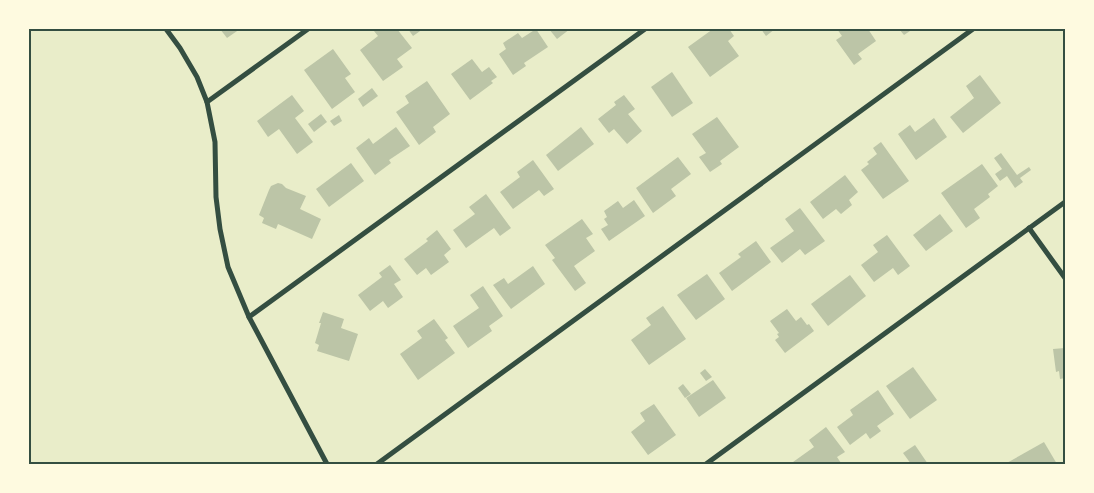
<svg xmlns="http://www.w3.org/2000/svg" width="1094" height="493" font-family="'PT Sans',sans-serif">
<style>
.building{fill:#bcc5a7}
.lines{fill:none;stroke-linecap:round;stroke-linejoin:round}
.minor{stroke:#344e41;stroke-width:5}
.neatline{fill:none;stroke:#344e41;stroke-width:2}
</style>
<rect width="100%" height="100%" fill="#e9edc9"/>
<!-- building -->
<g class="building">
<polygon points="220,29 240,29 227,38"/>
<polygon points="377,29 397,29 412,48 397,59 403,67 383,81 360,50 378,36 374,31"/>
<polygon points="408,29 423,29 413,36"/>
<polygon points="536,29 548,47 524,63 526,66 513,75 499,54 506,49 503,43 518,33 522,38"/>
<polygon points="549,29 570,29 557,39"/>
<polygon points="713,29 729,29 734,36 728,41 739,56 710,77 688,47"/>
<polygon points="761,29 775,29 766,36"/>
<polygon points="837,29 868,29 876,41 858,54 862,59 854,65 836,40 842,36"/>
<polygon points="899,29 913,29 904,35"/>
<polygon points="333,49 351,74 345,78 355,92 332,109 304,70"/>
<polygon points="472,59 482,72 489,67 497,77 491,81 493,83 470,100 451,74"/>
<polygon points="672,72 693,103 672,117 651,87"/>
<polygon points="980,75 1001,103 963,133 950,117 974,98 966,86"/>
<polygon points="427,81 450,114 433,127 436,132 419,145 396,112 409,103 405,96"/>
<polygon points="372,88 378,96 363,107 358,99"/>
<polygon points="292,95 304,111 295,118 313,142 297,154 279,129 268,137 257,121"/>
<polygon points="624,95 635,109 628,114 642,131 627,144 614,129 609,133 598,119 616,105 614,102"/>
<polygon points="321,114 327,122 314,132 308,124"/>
<polygon points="339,115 342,121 334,126 330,121"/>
<polygon points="717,117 739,147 720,161 722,164 710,172 699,157 706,153 692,134"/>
<polygon points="934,118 947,137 916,160 898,134 910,125 915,132"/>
<polygon points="396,127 410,146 389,160 391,163 375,175 356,148 369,138 373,144"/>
<polygon points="581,127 594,144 558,171 546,155"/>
<polygon points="881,142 909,181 883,199 861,170 869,164 867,162 877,154 873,148"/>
<polygon points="1001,153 1017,175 1029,167 1031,170 1020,178 1023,182 1015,188 1007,176 1000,181 995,174 1002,169 994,158"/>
<polygon points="678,157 691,174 671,189 676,196 653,213 636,188"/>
<polygon points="533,160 554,189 544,196 539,190 513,209 500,192 520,177 517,172"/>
<polygon points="351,163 364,181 329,207 316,189"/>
<polygon points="982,164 998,186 988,194 990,197 974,209 980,218 966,228 941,193"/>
<polygon points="845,175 858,192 849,200 852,205 841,214 836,209 823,219 810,202"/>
<polygon points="278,183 282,184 286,188 306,196 300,209 321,219 312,239 278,224 276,229 262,223 264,218 259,215 269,190 271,186"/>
<polygon points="486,194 511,228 500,236 494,228 466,248 453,230 475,214 469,207"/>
<polygon points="634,200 645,216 609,241 601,229 608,225 604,219 607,217 604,211 618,201 623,208"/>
<polygon points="800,208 825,241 805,255 800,249 782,263 770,248 794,231 785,219"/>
<polygon points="940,214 953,231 926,251 913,235"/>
<polygon points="582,219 593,234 586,238 595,251 574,266 586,283 575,291 552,260 555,258 545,245"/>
<polygon points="437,230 451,249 444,255 449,262 431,275 426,268 417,275 404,259 428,241 426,239"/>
<polygon points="887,235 910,266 898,275 893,268 874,282 861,265 878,252 873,245"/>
<polygon points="756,241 771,262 732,291 719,273 741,257 738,254"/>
<polygon points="390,265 401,280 394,284 403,297 388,308 383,301 370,311 358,295 382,277 379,273"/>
<polygon points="533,266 545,284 511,309 493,285 504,278 508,284"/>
<polygon points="707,274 725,299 696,320 677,295"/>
<polygon points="850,275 866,296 828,326 811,304"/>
<polygon points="483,286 503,316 489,326 492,331 468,348 453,326 479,308 470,295"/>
<polygon points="663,306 686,339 649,365 631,340 651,325 646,318"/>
<polygon points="787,309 796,321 801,317 807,325 809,324 814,331 785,353 775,340 779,337 777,334 779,333 770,321"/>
<polygon points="323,312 344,319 341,328 358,334 349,361 317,351 319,345 315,343 321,323 319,323"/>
<polygon points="434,319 448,338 445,340 455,353 418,380 400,354 422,338 417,331"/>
<polygon points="1065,348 1065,378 1060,379 1059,371 1056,372 1053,349"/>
<polygon points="913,367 937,400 910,419 886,386"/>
<polygon points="705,369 712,377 706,381 700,373"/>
<polygon points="713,380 726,398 699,417 686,398"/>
<polygon points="683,384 691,394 685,398 678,388"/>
<polygon points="878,390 894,414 877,426 881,431 870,439 866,433 850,445 837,427 853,415 850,410"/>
<polygon points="654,404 676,435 648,455 631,432 645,421 640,413"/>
<polygon points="826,427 845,452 837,457 841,463 839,464 795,464 793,462 814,447 809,440"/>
<polygon points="1044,442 1057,464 1005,464"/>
<polygon points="915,445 928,464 911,464 903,453"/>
</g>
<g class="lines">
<!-- minor -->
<g class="minor">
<polyline points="166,29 180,48 197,77 207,102 215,142 216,197 220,229 228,267 249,317 327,464"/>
<polyline points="207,102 308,29"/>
<polyline points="1029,228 1065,278"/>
<polyline points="249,317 645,29"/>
<polyline points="377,464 973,29"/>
<polyline points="706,464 1065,202"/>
</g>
</g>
<!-- border -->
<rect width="1094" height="493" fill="none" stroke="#fefae0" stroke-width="60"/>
<rect x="30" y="30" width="1034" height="433" class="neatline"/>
</svg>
